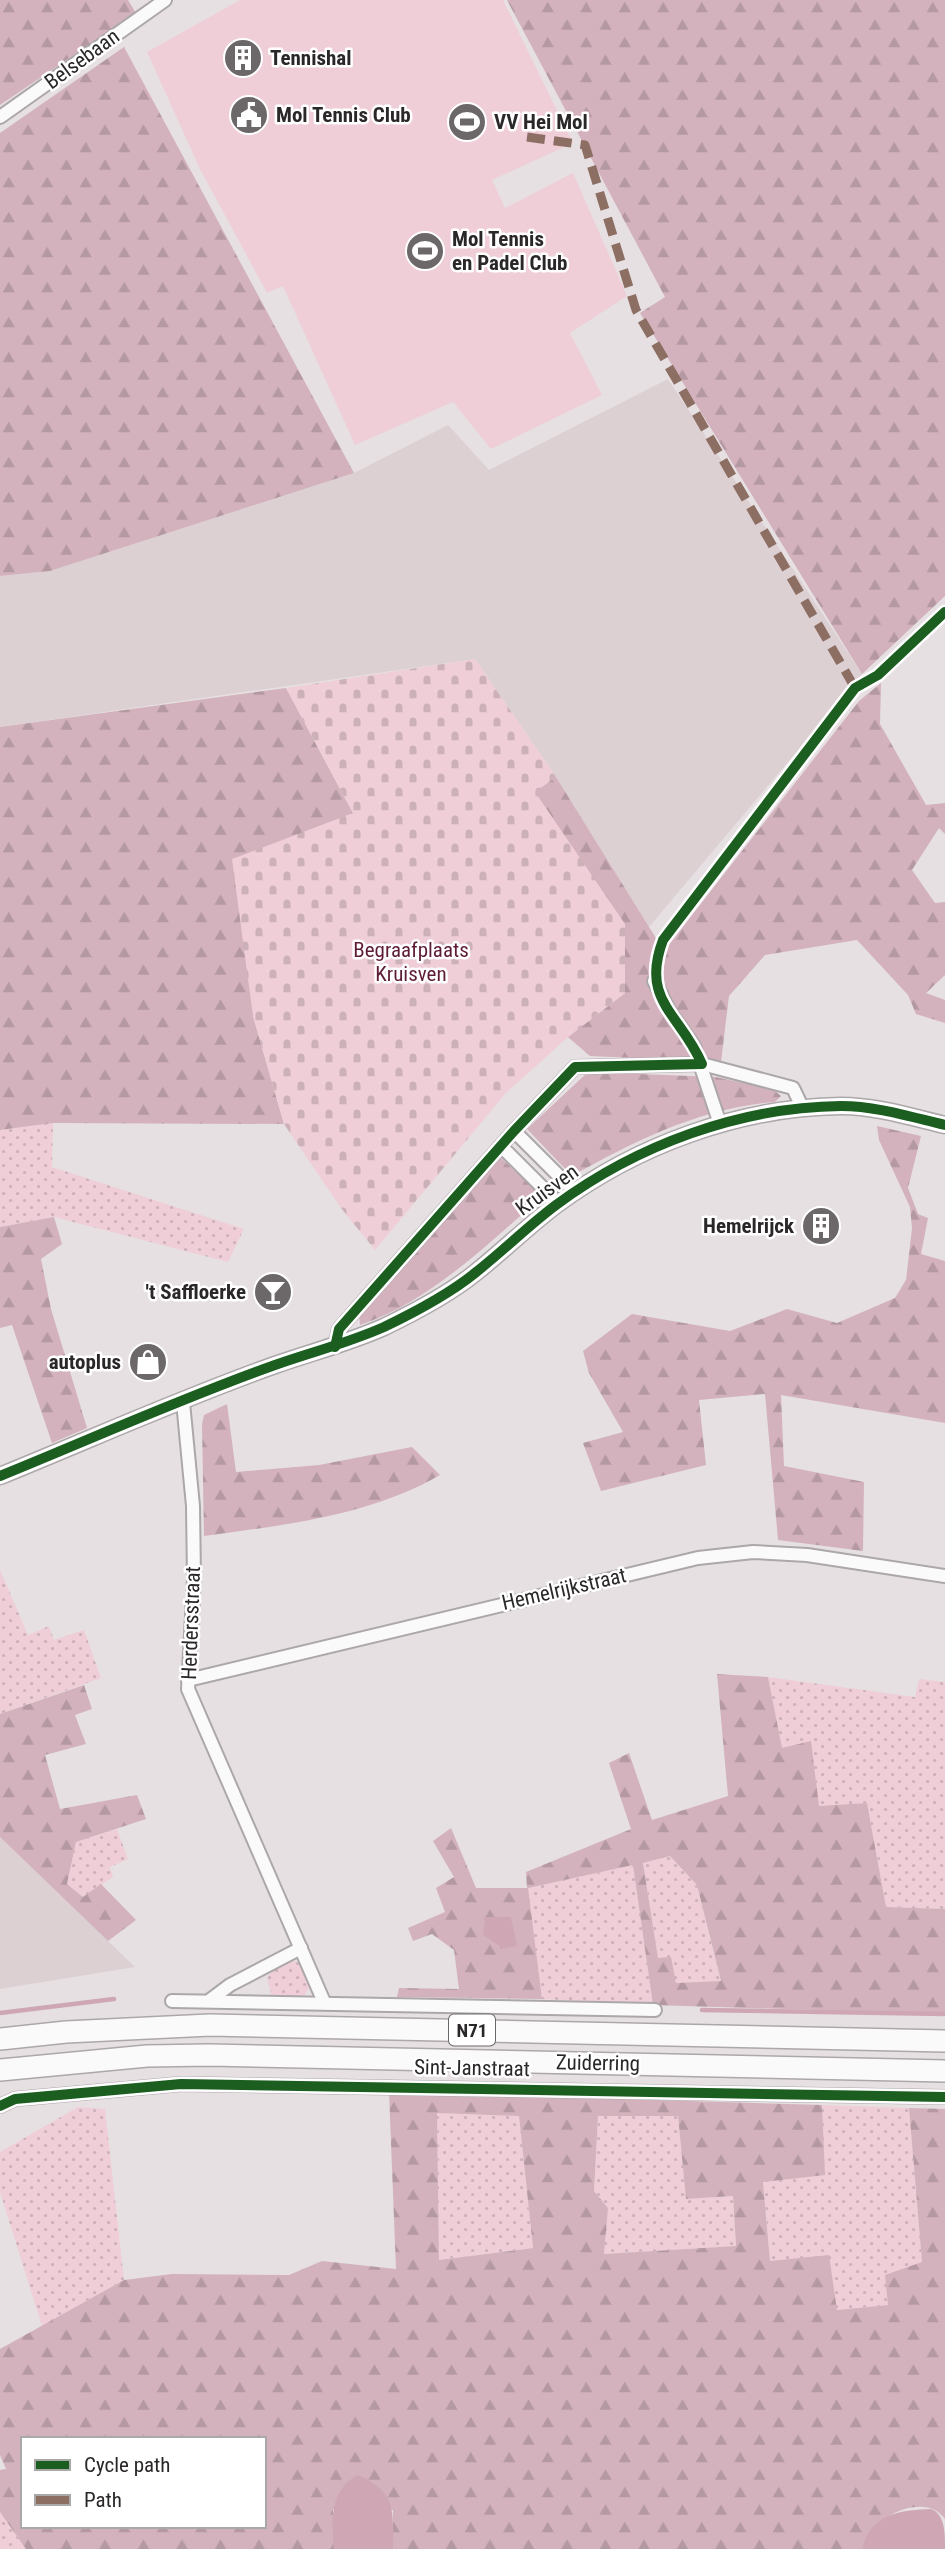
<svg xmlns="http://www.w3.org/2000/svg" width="945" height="2549" font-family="'Roboto Condensed',sans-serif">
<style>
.built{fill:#ddd0d3}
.grass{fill:url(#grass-dots)}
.forest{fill:url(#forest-firs);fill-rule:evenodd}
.cemetery{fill:url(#cemetery-stones)}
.pitch{fill:#efced8}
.water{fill:#cfa7b4}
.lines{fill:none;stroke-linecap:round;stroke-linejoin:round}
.stream{stroke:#cfa7b4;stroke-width:4.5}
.minor-casing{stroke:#aca7a9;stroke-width:16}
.tertiary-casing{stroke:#aca7a9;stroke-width:19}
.trunk-casing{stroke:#aca7a9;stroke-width:24}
.minor{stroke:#fbfafb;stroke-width:12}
.tertiary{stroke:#fbfafb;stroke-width:16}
.trunk{stroke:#fbfafb;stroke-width:21}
.quiet{stroke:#8d6e63;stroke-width:9;stroke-dasharray:18 9;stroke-linecap:butt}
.cycleway-casing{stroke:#fff;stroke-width:15}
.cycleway{stroke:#1b5e20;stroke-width:10}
.labels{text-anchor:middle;stroke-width:5;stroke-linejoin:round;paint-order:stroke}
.shield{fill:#fff;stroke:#6a6868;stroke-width:2}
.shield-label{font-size:19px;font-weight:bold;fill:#2a2728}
.poi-label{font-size:21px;font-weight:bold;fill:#2a2728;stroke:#fff;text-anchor:start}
.street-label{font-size:21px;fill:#2a2728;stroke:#fff}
.park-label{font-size:21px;fill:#5d1b36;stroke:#fff}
</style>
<defs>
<pattern id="grass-dots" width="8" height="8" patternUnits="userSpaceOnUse" patternTransform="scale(1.75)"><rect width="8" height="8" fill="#efced8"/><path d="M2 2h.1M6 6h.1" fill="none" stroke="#cdb1b9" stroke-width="1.8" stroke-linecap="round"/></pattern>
<pattern id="forest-firs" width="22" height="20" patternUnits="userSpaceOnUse" patternTransform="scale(1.75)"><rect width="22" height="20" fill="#d3b2bd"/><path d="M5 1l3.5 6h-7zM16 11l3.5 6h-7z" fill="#b599a2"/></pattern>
<pattern id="cemetery-stones" width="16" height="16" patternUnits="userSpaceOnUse" patternTransform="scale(1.75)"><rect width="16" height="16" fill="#efced8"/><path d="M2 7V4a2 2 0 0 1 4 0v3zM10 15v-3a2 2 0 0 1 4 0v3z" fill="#cdb1b9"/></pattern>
</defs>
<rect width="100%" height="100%" fill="#e6e0e2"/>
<!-- built -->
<g class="built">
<polygon points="668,379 862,674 649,927 556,777 475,659 0,727 0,576 50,571 354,473 448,425 489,470"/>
<polygon points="0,1837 135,1967 0,1989"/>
</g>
<!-- grass -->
<g class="grass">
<polygon points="53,1123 52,1167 244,1229 228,1262 54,1217 0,1227 0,1130"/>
<polygon points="0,1570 28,1635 49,1626 54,1640 84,1630 101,1678 0,1714"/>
<polygon points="768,1677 915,1697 919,1679 945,1682 945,1909 886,1907 867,1803 818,1806 811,1742 782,1749"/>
<polygon points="117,1829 128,1859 110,1867 113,1877 83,1897 67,1884 76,1842"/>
<polygon points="670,1856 697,1885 721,1982 676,1983 658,1959 643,1863"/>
<polygon points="633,1865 653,2005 542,1999 527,1888"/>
<polygon points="293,1961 304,1964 311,1985 303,1997 272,1997 267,1978 271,1972"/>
<polygon points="822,2105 909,2108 922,2262 889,2305 836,2310 770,2261 763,2181 824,2175"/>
<polygon points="78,2107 105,2109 124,2280 42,2326 0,2192 0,2152"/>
<polygon points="437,2113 519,2116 533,2248 439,2260"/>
<polygon points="598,2116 678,2116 686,2199 733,2196 736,2246 604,2254 608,2208 594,2191"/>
<polygon points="0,2512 26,2548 26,2549 0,2549"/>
</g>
<!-- forest -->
<g class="forest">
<polygon points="0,0 128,0 136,13 0,105"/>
<polygon points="507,0 945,0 945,596 862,674 640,313 665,297"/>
<polygon points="124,47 354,473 50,571 0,576 0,133"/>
<polygon points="881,683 880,724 926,805 945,803 945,834 939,828 912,870 935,903 945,902 945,975 926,993 945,1000 945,1023 916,1014 908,995 857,940 765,955 729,996 721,1062 590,1056 568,1037 625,993 534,791 556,777 664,951 859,701"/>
<polygon points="286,688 353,813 253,1016 284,1124 53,1123 0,1130 0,727"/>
<path d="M588 1072 716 1077 774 1090 781 1096 775 1102C703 1107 634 1141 572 1176L527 1129Z"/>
<polygon points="877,1126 921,1136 908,1188 918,1214 928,1218 921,1254 945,1261 945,1423 781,1395 784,1466 864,1482 863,1551 778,1540 765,1394 699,1400 706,1465 601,1491 583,1443 623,1432 589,1373 583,1351 632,1314 730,1331 787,1309 837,1323 895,1298 906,1280 912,1228 910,1207 879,1140"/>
<path d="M500 1157 542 1197C487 1244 430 1302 360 1325L359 1314Z"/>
<polygon points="54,1217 62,1244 41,1259 51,1309 87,1428 52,1443 12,1325 0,1328 0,1227"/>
<path d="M227 1404 236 1472 319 1465 412 1447 440 1475C369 1516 284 1525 204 1536L202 1424 204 1415Z"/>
<path d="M717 1674 768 1677 782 1748 811 1741 819 1806 867 1803 886 1907 945 1909V2014L653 2005 633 1865 528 1888 542 1999 397 1997 399 1988 459 1989 454 1950 432 1934 413 1941 408 1928 445 1912 436 1888 454 1877 433 1841 451 1828 476 1888H527L526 1872 631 1829 609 1763 629 1753 652 1820 728 1796ZM670 1856 697 1885 721 1981 676 1983 671 1957 658 1958 643 1863Z"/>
<polygon points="84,1685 92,1709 75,1715 86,1744 45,1755 60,1809 137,1795 146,1819 76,1842 67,1884 83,1897 101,1884 136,1920 108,1941 0,1837 0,1714"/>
<path d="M389 2092 822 2105 825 2175 763 2182 770 2261 829 2255 837 2310 888 2305 885 2275 922 2262 909 2108 945 2109V2519C924 2490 869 2518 862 2549H393V2510L333 2509 334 2549H26L0 2512V2470L6 2469 0 2455V2349L124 2280 172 2274 289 2275 322 2261 396 2269ZM437 2113 519 2116 533 2248 439 2260ZM598 2116H678L686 2199 733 2196 736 2246 604 2254 608 2208 594 2191ZM23 2439H264V2526H23Z"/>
</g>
<!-- cemetery -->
<polygon class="cemetery" points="475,659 556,777 535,792 625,924 625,993 568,1037 506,1093 375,1250 341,1208 284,1124 253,1016 232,859 353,813 286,688"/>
<!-- pitch -->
<polygon class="pitch" points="240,0 503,0 573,143 492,180 505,208 573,173 627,296 570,333 602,395 491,449 453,402 355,445 283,286 267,293 200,169 147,52"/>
<!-- water -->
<g class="water">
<polygon points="485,1917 511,1917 517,1946 500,1949 500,1946 483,1935"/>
<path d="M358 2475C397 2492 393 2511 393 2549H334C331 2521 330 2489 358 2475Z"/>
<path d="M931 2509C945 2514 945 2533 945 2549H862C870 2514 900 2510 931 2509Z"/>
</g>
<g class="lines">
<!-- stream -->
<g class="stream">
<polyline points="702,2010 945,2014"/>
<polyline points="0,2013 114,1999"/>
</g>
<defs>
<g id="minor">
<polyline points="0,117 165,0"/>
<polyline points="654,981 670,1012 694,1046 720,1124"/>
<polyline points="514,1131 575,1192"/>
<polyline points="501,1146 558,1203"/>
<polyline points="335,1347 339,1329 514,1131 575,1067 702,1064 793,1088 803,1109"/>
<polyline points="183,1402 193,1506 194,1579 188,1689 324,2002"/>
<polyline points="188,1680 698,1558 753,1552 807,1555 945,1576"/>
<polyline points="210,2000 230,1985 301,1948"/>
<polyline points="172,2001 655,2010"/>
<polyline points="0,2106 15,2099 181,2084 945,2097"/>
</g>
<path id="tertiary" d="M0 1476C91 1439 182 1398 275 1365 312 1352 348 1343 384 1327 415 1312 448 1295 475 1273 503 1251 528 1226 556 1205 637 1145 740 1107 841 1106 876 1106 911 1117 945 1125"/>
<g id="trunk">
<polyline points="0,2039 66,2032 210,2025 945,2041"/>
<polyline points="0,2070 147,2056 209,2055 945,2071"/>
</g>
</defs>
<!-- minor casing -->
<use href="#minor" class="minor-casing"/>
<!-- tertiary casing -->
<use href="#tertiary" class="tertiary-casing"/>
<!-- trunk casing -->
<use href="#trunk" class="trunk-casing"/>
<!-- minor -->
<use href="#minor" class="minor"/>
<!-- tertiary -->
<use href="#tertiary" class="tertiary"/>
<!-- trunk -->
<use href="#trunk" class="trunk"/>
<!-- quiet -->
<polyline class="quiet" points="527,137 585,145 636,310 855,688"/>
<defs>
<g id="cycleway">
<path d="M335 1347 339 1329 514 1131 575 1067 702 1064C680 1013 640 1001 663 940L855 688 878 675 945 612"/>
<path d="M0 1476C91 1439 182 1398 275 1365 312 1352 348 1343 384 1327 415 1312 448 1295 475 1273 503 1251 528 1226 556 1205 637 1145 740 1107 841 1106 876 1106 911 1117 945 1125"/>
<polyline points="0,2106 15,2099 181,2084 945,2097"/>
</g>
</defs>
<!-- cycleway casing -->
<use href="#cycleway" class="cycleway-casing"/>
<!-- cycleway -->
<use href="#cycleway" class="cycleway"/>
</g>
<!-- icons -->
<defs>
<symbol id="building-disc" viewBox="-11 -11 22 22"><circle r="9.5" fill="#6c6869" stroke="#fff"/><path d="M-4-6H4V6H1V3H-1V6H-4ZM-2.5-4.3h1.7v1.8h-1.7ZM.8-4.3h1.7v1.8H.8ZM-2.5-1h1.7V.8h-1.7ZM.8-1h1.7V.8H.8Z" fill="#fff"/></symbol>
<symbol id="civic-disc" viewBox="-11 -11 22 22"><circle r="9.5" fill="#6c6869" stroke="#fff"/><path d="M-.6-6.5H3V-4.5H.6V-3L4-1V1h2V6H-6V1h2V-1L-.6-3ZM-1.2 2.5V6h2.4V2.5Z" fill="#fff"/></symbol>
<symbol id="stadium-disc" viewBox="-11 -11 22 22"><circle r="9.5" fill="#6c6869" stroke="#fff"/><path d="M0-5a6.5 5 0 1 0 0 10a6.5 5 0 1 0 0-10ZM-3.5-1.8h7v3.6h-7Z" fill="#fff"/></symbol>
<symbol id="bar-disc" viewBox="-11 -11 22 22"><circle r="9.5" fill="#6c6869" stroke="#fff"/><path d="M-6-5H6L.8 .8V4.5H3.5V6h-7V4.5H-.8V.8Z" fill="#fff"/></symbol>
<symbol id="shop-disc" viewBox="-11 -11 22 22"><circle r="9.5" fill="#6c6869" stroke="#fff"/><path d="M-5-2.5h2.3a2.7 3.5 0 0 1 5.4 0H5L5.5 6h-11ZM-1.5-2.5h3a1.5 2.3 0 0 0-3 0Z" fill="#fff"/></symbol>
</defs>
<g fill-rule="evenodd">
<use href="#building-disc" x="221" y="36" width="44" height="44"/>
<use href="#civic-disc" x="227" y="93" width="44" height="44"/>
<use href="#stadium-disc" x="445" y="100" width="44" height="44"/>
<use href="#stadium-disc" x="403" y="229" width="44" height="44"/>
<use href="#building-disc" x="799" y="1204" width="44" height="44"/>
<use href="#bar-disc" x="251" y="1270" width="44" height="44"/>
<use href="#shop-disc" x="126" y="1340" width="44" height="44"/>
</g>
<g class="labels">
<!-- shield labels -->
<rect class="shield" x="449" y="2014.5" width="46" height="31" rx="5"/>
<g class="shield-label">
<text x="472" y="2037">N71</text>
</g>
<!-- poi labels -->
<g class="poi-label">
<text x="270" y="65">Tennishal</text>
<text x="276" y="122">Mol Tennis Club</text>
<text x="494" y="129">VV Hei Mol</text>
<text x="452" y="246">Mol Tennis<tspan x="452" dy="24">en Padel Club</tspan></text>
<text x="794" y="1233" text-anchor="end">Hemelrijck</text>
<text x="246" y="1299" text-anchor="end">'t Saffloerke</text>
<text x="121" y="1369" text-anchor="end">autoplus</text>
</g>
<!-- street labels -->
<g class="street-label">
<text transform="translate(82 59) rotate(-36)" y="7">Belsebaan</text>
<text transform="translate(547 1190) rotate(-36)" y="7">Kruisven</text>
<text transform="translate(564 1589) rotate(-13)" y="7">Hemelrijkstraat</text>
<text transform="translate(191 1623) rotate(-88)" y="7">Herdersstraat</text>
<text transform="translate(598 2063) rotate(1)" y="7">Zuiderring</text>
<text transform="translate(472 2068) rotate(1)" y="7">Sint-Janstraat</text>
</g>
<!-- park labels -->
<g class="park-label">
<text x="411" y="957">Begraafplaats<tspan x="411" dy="24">Kruisven</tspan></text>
</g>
</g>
<!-- legend -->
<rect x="21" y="2437" width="245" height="91" fill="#ffffff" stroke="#aaa9a9" stroke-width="2"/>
<rect x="35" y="2460" width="35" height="10" fill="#1b5e20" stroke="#aaa9a9" stroke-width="2"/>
<text x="84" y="2472" font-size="21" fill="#2a2728">Cycle path</text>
<rect x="35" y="2495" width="35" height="10" fill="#8d6e63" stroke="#aaa9a9" stroke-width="2"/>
<text x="84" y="2507" font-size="21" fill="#2a2728">Path</text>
</svg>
